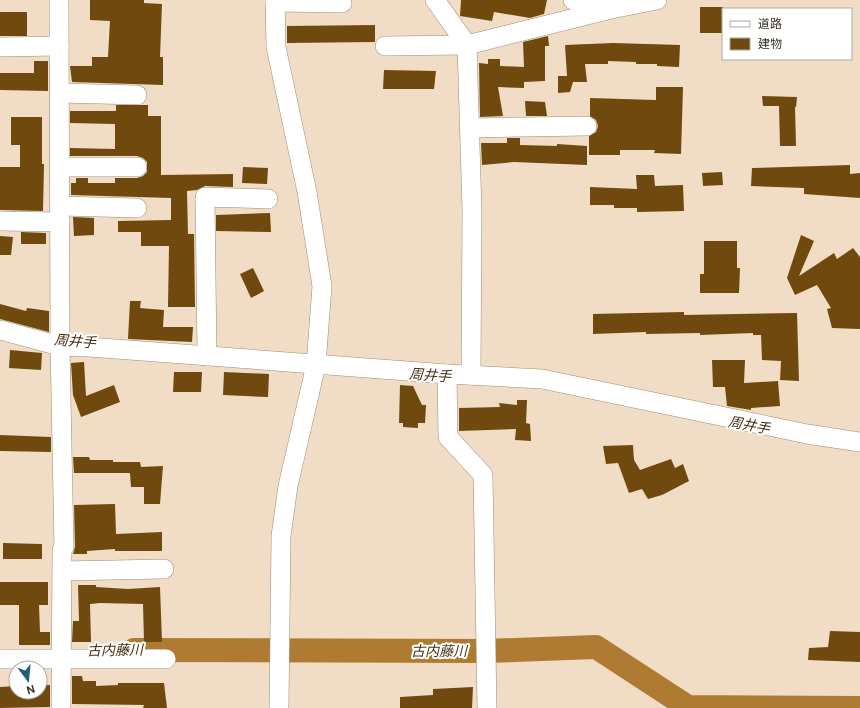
<svg xmlns="http://www.w3.org/2000/svg" width="860" height="708" font-family="'DM Sans','Noto Sans JP',sans-serif">
<style>
.lines{fill:none;stroke-linecap:round;stroke-linejoin:round}
.river{stroke:#af7b32;stroke-width:24}
.building{fill:#6f490d}
.minor-casing{stroke:#9d8b75;stroke-width:20}
.minor{stroke:#fff;stroke-width:19}
.labels{text-anchor:middle;stroke-width:4;stroke-linejoin:round;paint-order:stroke}
.water-label{font-size:14px;font-style:italic;fill:#462f10;stroke:#fff}
</style>
<rect width="100%" height="100%" fill="#f1ddc5"/>
<g class="lines">
<!-- river -->
<polyline class="river" points="134,650 486,651 596,647 688,707 860,708"/>
</g>
<!-- building -->
<g class="building">
<polygon points="90,0 144,0 144,3 162,4 160,57 163,57 163,85 72,82 70,66 92,66 92,57 108,57 110,21 90,20"/>
<polygon points="461,0 547,0 544,14 530,18 494,12 492,21 460,16"/>
<rect x="700" y="7" width="23" height="26"/>
<rect x="0" y="12" width="27" height="24"/>
<polygon points="375,25 375,42 287,43 287,26"/>
<polygon points="548,36 549,46 545,46 545,81 524,82 524,88 498,87 503,116 480,117 479,63 488,64 488,59 500,59 500,66 524,67 523,42"/>
<polygon points="613,43 680,45 679,67 657,66 657,64 636,64 636,62 608,61 608,64 585,64 587,82 573,82 570,92 558,93 558,76 567,76 565,45"/>
<polygon points="34,61 48,61 48,91 0,90 0,73 34,73"/>
<polygon points="384,70 436,71 434,89 383,89"/>
<polygon points="656,87 683,87 681,154 654,153 655,150 620,150 620,155 589,155 589,136 596,132 598,126 596,120 590,116 590,98 656,100"/>
<polygon points="762,96 797,97 796,107 795,107 796,146 780,146 779,106 763,106"/>
<polygon points="525,101 545,102 547,116 526,116"/>
<polygon points="116,105 148,105 148,116 161,116 161,175 233,174 233,187 205,186 197,190 187,191 188,234 194,234 195,307 168,307 169,246 141,246 141,232 118,232 118,221 171,220 171,198 71,195 71,183 76,183 76,178 88,178 88,183 115,183 115,178 137,178 143,176 147,172 147,162 143,158 137,156 70,156 70,148 115,149 115,124 70,123 70,111 116,111"/>
<polygon points="11,117 42,117 42,164 44,164 43,211 0,210 0,167 20,167 20,145 11,145"/>
<polygon points="507,138 520,138 520,145 557,146 557,144 587,146 587,165 514,162 482,165 481,143 507,143"/>
<polygon points="850,165 850,174 860,173 860,198 804,194 804,188 751,186 752,168"/>
<polygon points="243,167 268,168 267,184 242,183"/>
<polygon points="722,172 723,185 703,186 702,173"/>
<polygon points="636,175 654,175 655,186 683,185 684,211 637,212 637,208 614,208 614,205 590,205 590,187 637,189"/>
<polygon points="270,213 271,232 216,231 216,215"/>
<polygon points="73,217 94,218 94,235 74,236"/>
<polygon points="21,232 46,233 46,244 21,244"/>
<polygon points="801,235 814,241 799,276 834,253 837,259 853,248 860,257 860,329 832,328 827,309 831,308 817,285 795,295 787,278"/>
<polygon points="0,236 13,237 11,255 0,255"/>
<polygon points="704,241 737,241 737,268 740,268 739,293 700,293 700,274 704,274"/>
<polygon points="253,268 264,291 251,298 240,274"/>
<polygon points="130,301 141,301 140,308 164,310 163,327 193,327 192,342 128,339"/>
<polygon points="0,304 26,311 27,308 49,311 49,332 0,319"/>
<polygon points="684,312 684,315 797,313 799,381 780,380 781,361 762,360 761,335 753,335 753,333 700,335 700,333 646,334 646,332 593,334 593,314"/>
<polygon points="10,350 42,353 41,370 9,368"/>
<polygon points="712,360 745,360 744,383 778,381 780,406 751,408 751,410 727,406 725,387 713,387"/>
<polygon points="84,362 86,396 114,385 120,402 81,417 73,395 71,363"/>
<polygon points="174,372 202,372 201,392 173,392"/>
<polygon points="224,372 269,374 268,397 223,395"/>
<polygon points="400,385 413,386 422,405 426,405 425,423 418,423 418,428 403,427 403,423 399,423"/>
<polygon points="517,400 527,400 526,423 530,424 531,441 515,440 516,429 459,431 459,408 500,407 499,403 517,405"/>
<polygon points="0,435 51,437 51,452 0,451"/>
<polygon points="633,445 634,460 640,470 671,459 675,468 683,464 689,481 662,495 648,499 642,489 629,493 618,463 606,464 603,446"/>
<polygon points="73,457 89,457 90,460 113,460 113,462 140,462 141,467 163,466 160,504 144,504 144,487 131,487 130,473 74,473"/>
<polygon points="115,504 116,534 162,532 162,551 115,551 115,549 87,551 87,554 73,554 75,547 74,505"/>
<polygon points="3,543 42,544 42,559 3,559"/>
<polygon points="0,582 48,582 48,605 39,605 40,632 50,632 50,645 19,645 19,605 0,605"/>
<polygon points="78,585 96,585 96,587 128,589 160,587 162,642 144,642 143,604 100,603 90,604 91,642 72,642 73,621 79,621"/>
<polygon points="830,631 860,632 860,662 808,660 809,648 828,647"/>
<polygon points="72,676 82,676 83,681 96,681 96,686 118,685 118,683 164,683 167,708 143,708 144,705 72,704"/>
<polygon points="40,685 50,685 50,707 0,708 0,687 16,686 16,692 40,692"/>
<polygon points="473,687 472,708 400,708 400,697 433,695 433,689"/>
</g>
<g class="lines">
<defs>
<g id="minor">
<polyline points="59,0 60,346 64,547 62,550 61,708"/>
<polyline points="275,0 276,47 307,192 322,286 316,365 288,486 281,536 279,708"/>
<polyline points="435,0 467,45 472,211 471,375"/>
<polyline points="573,0 607,9"/>
<polyline points="275,2 342,3"/>
<polyline points="385,46 467,45 611,9 657,0"/>
<polyline points="0,47 59,46"/>
<polyline points="60,93 137,95"/>
<polyline points="470,128 587,126"/>
<polyline points="60,167 137,167"/>
<polyline points="60,206 137,208"/>
<polyline points="0,221 60,222"/>
<polyline points="0,330 60,346 89,347 447,374"/>
<polyline points="207,356 205,197 268,199"/>
<polyline points="63,571 164,569"/>
<polyline points="0,659 166,659"/>
<polyline points="487,708 483,475 448,437 447,374 542,379 807,434 860,442"/>
</g>
</defs>
<!-- minor casing -->
<use href="#minor" class="minor-casing"/>
<!-- minor -->
<use href="#minor" class="minor"/>
</g>
<g class="labels">
<!-- water labels -->
<g class="water-label">
<text transform="translate(75 341) rotate(5)" y="5">周井手</text>
<text transform="translate(430 375) rotate(4)" y="5">周井手</text>
<text transform="translate(749 425) rotate(11)" y="5">周井手</text>
<text transform="translate(115 650) rotate(-1)" y="5">古内藤川</text>
<text x="439" y="656">古内藤川</text>
</g>
</g>
<!-- legend -->
<rect x="722" y="8" width="130" height="52" fill="#ffffff" stroke="#afaca8"/>
<rect x="730" y="21" width="20" height="6" fill="#ffffff" stroke="#afaca8"/>
<text x="758" y="28" font-size="12" fill="#372f26">道路</text>
<rect x="730" y="38" width="20" height="12" fill="#6f490d" stroke="#afaca8"/>
<text x="758" y="48" font-size="12" fill="#372f26">建物</text>
<!-- north arrow -->
<g transform="translate(28 680) rotate(164)"><circle r="19" fill="#ffffff" stroke="#afaca8"/>
<path d="M0-3L7 15L0 10L-7 15Z" fill="#206176"/>
<text y="-6" font-size="11" font-weight="bold" text-anchor="middle" fill="#372f26">N</text>
</g>
</svg>
